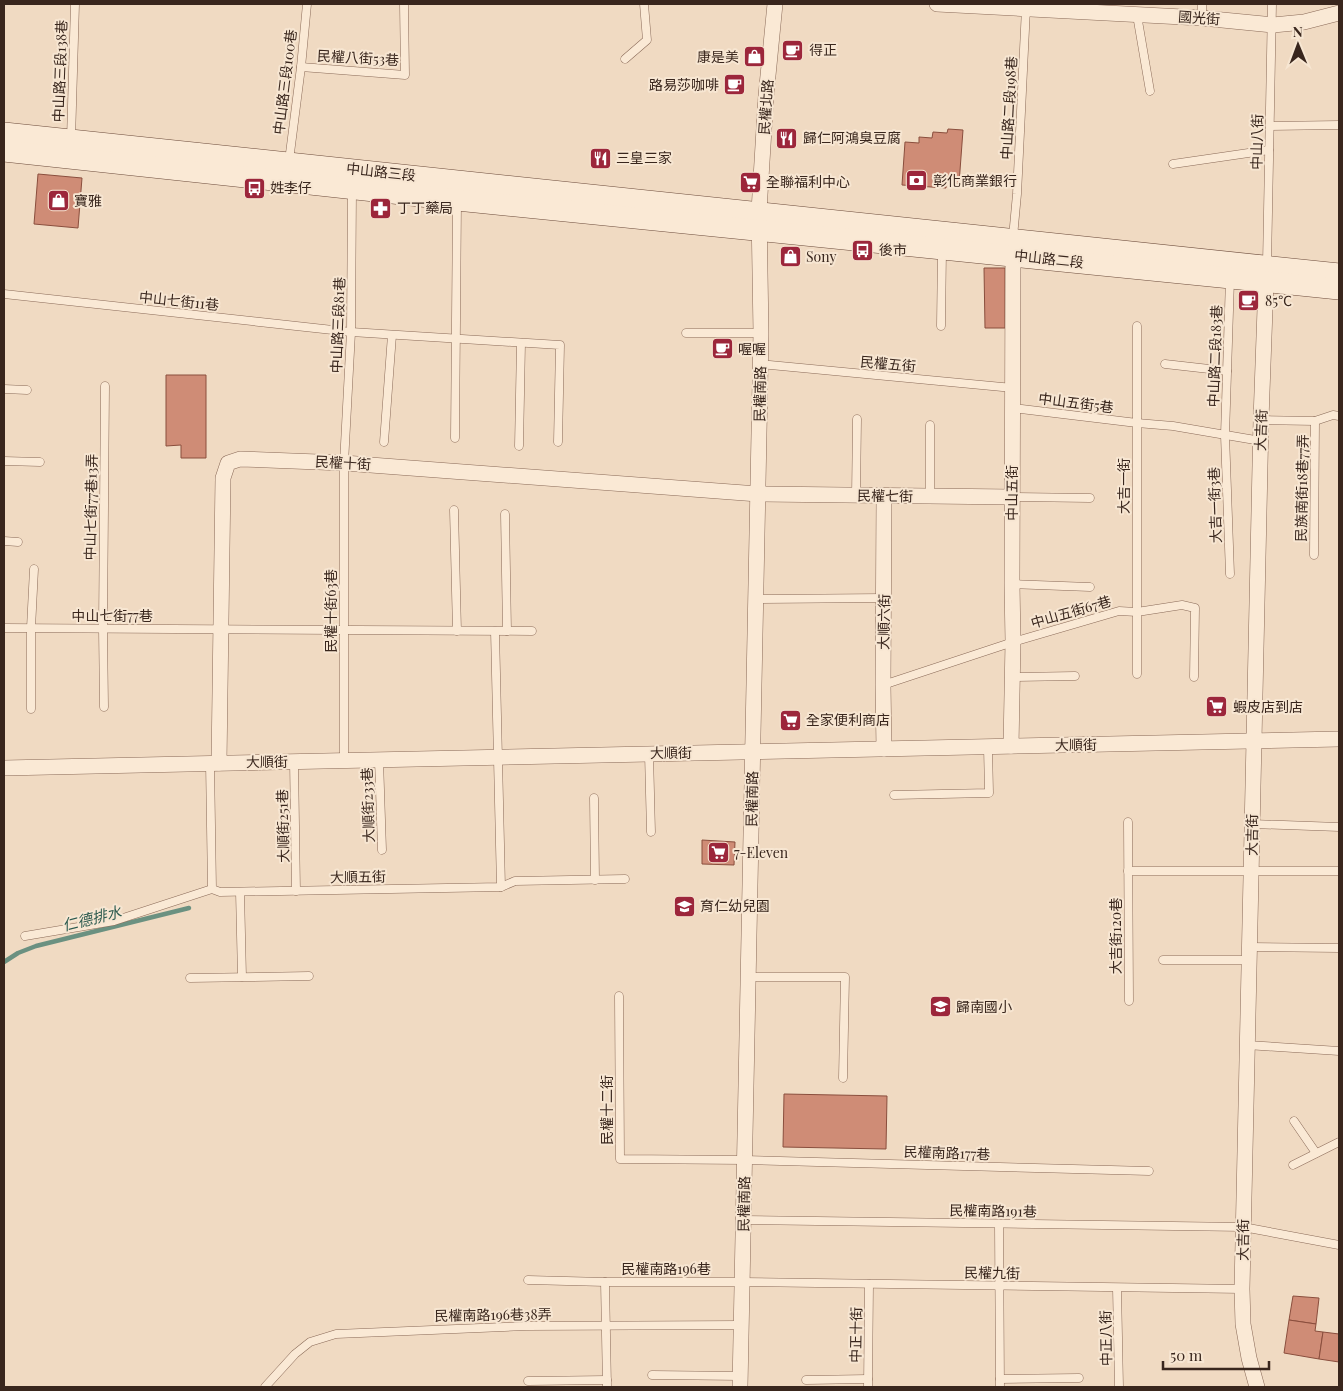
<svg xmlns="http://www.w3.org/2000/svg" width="1343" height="1391" font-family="'Playfair Display','Noto Sans TC',serif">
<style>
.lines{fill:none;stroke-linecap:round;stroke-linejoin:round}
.stream{stroke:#6b9181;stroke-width:4.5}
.building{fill:#cf8c76;stroke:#8a4e3d}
.service-casing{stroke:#8a6a58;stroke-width:9}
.minor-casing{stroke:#8a6a58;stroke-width:16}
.secondary-casing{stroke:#6c4b3b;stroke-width:22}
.service{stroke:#fae9d5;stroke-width:8}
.minor{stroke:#fae9d5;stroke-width:15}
.secondary{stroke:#fae9d5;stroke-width:21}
.labels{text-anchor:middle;stroke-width:4;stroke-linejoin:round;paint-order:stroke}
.street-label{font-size:14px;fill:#39261d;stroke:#f7e6d2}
.poi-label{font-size:14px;fill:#39261d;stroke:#f7e6d2;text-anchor:start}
.water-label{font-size:15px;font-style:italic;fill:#2c5a4f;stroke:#f7e6d2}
</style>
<rect width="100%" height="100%" fill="#f0dac2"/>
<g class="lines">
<!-- stream -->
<polyline class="stream" points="4,962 18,953 36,946 189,908"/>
</g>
<!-- building -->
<g class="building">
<polygon points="948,129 963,130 959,184 946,183 946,188 902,185 905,142 919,143 919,137 932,138 933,132 947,133"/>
<polygon points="38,174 82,178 78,228 34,224"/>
<polygon points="984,268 1005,268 1005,328 985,328"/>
<polygon points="166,375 206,375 206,458 181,458 181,445 166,446"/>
<polygon points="702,840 735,842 734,865 702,864"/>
<polygon points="784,1094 887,1096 886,1149 783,1147"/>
<polygon points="1293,1296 1319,1298 1316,1324 1289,1320"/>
<polygon points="1289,1320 1316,1324 1315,1331 1323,1332 1319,1359 1284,1353"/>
<polygon points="1323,1332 1339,1334 1339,1362 1319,1359"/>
</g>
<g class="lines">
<defs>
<g id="service">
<polyline points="1202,4 1202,18"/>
<polyline points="1137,15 1150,91"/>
<polyline points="625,59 647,40 644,4"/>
<polyline points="301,67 405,75 404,4"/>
<polyline points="1270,126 1339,125"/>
<polyline points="71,139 75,4"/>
<polyline points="289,161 301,67 307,4"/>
<polyline points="1173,164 1269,150"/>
<polyline points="1013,237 1017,194 1026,8"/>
<polyline points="1267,264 1272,4"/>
<polyline points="4,294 351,332 560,345 558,442"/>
<polyline points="941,326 942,250"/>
<polyline points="686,333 761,333"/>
<polyline points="760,364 1013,388"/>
<polyline points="1165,364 1227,371"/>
<polyline points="4,389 27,390"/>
<polyline points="1013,408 1137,423 1137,326"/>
<polyline points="1261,420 1315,421 1333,415 1339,416"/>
<polyline points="455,438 457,202"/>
<polyline points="384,442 392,335"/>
<polyline points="519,446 521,343"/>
<polyline points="4,461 40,462"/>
<polyline points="856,496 857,419"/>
<polyline points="930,496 930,425"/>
<polyline points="1012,497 1090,498"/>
<polyline points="454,510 457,631"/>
<polyline points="505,514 507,631"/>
<polyline points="4,541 18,542"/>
<polyline points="1314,555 1315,421"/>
<polyline points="1230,574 1225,435 1230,279"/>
<polyline points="1012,584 1090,587"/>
<polyline points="756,599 884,598"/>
<polyline points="4,628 532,631"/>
<polyline points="1137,674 1137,423 1173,426 1261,441"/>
<polyline points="1011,677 1075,676"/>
<polyline points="883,685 1013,642 1119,611 1137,612 1182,605 1195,608 1194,677"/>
<polyline points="104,707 103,628 105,386"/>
<polyline points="31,709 31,628 34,569"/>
<polyline points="649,754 651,832"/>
<polyline points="344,760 344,463 351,332 352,190"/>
<polyline points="379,760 382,850"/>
<polyline points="294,761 296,891"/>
<polyline points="210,763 212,889 220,892 501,887 495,631"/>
<polyline points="894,795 989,793 988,747"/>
<polyline points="594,798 595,880"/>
<polyline points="1128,822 1129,1001"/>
<polyline points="1252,824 1339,827"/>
<polyline points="1128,871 1339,871"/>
<polyline points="501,887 515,881 625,879"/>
<polyline points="240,892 242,977"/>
<polyline points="25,936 114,921 212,889"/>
<polyline points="1249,947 1339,948"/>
<polyline points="1163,960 1249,960"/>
<polyline points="748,977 845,977 843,1078"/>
<polyline points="190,978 309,976"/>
<polyline points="619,996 620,1159 745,1160 1149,1171"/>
<polyline points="1247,1045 1339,1051"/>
<polyline points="1294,1121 1316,1153"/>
<polyline points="1293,1165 1339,1142"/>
<polyline points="744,1220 1243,1227 1339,1245"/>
<polyline points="999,1224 1000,1387"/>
<polyline points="528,1280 605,1282"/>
<polyline points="1117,1288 1119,1387"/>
<polyline points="652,1375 741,1376"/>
<polyline points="1000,1379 1079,1378"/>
<polyline points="806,1380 868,1379"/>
<polyline points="528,1381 607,1380"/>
<polyline points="265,1387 295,1354 310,1342 336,1334 526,1326 741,1325"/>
<polyline points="607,1387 605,1282 742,1282 1242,1289"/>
<polyline points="868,1387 869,1284"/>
</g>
<g id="minor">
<polyline points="937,4 1202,18 1273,25 1304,22 1339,13"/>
<polyline points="1011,746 1013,642 1012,584 1013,248"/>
<polyline points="884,749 883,685 884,496"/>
<polyline points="219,763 223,478 228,463 240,459 344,463 758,494 1012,497"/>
<polyline points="4,768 1339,739"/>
<polyline points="740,1387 761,333 759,211 766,96 775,4"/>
<polyline points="1257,1387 1249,1358 1243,1324 1242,1289 1261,420 1266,281"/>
</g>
<g id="secondary">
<polyline points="4,133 1339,274"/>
<polyline points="4,151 457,200 1339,289"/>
</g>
</defs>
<!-- service casing -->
<use href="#service" class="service-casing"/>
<!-- minor casing -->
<use href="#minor" class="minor-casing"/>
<!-- secondary casing -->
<use href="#secondary" class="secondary-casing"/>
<!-- service -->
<use href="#service" class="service"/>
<!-- minor -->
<use href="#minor" class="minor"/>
<!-- secondary -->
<use href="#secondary" class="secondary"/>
</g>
<!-- icons -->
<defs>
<symbol id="cafe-square" viewBox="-11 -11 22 22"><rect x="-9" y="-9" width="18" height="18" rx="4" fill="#9c263b" stroke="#f7e6d2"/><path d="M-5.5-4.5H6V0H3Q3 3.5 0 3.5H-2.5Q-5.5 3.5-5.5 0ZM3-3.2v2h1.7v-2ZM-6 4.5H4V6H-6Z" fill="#fff"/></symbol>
<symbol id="shop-square" viewBox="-11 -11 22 22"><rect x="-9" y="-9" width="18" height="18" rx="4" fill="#9c263b" stroke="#f7e6d2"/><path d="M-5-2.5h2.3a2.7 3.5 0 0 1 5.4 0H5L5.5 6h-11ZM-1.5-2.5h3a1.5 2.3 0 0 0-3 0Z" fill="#fff"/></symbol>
<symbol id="restaurant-square" viewBox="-11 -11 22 22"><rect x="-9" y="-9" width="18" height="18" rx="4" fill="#9c263b" stroke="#f7e6d2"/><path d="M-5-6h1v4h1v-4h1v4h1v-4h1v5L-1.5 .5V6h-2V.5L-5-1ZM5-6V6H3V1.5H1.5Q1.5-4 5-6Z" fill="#fff"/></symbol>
<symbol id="bank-square" viewBox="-11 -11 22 22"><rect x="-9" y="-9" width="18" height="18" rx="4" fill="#9c263b" stroke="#f7e6d2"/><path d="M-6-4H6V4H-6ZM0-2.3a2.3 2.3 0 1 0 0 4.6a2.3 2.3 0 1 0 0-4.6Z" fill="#fff"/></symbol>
<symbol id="supermarket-square" viewBox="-11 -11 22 22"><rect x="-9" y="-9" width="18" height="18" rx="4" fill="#9c263b" stroke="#f7e6d2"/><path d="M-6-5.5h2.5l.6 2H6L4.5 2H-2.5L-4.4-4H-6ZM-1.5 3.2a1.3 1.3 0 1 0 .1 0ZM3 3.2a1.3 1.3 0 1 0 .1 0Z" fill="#fff"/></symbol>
<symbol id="bus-square" viewBox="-11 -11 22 22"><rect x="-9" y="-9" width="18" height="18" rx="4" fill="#9c263b" stroke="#f7e6d2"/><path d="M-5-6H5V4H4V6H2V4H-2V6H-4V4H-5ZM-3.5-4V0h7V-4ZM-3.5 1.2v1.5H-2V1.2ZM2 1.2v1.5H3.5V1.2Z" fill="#fff"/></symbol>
<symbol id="pharmacy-square" viewBox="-11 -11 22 22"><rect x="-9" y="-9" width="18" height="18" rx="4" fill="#9c263b" stroke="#f7e6d2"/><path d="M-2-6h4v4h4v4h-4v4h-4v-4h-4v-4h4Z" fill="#fff"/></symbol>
<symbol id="school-square" viewBox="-11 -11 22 22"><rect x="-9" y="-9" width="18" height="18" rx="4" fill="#9c263b" stroke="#f7e6d2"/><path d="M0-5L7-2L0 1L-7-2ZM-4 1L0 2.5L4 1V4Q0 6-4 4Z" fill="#fff"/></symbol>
</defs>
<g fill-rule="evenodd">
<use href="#cafe-square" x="780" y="38" width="25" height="25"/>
<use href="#shop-square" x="742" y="44" width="25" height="25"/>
<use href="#cafe-square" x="722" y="72" width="25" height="25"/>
<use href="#restaurant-square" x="774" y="126" width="25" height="25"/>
<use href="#restaurant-square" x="588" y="146" width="25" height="25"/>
<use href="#bank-square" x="904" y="168" width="25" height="25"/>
<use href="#supermarket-square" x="738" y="170" width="25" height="25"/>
<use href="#bus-square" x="242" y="176" width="25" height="25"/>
<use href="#shop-square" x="46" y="188" width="25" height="25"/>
<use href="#pharmacy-square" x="368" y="196" width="25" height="25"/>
<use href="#bus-square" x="850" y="238" width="25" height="25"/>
<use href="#shop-square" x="778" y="244" width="25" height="25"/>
<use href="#cafe-square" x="1236" y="288" width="25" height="25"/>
<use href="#cafe-square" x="710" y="336" width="25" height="25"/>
<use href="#supermarket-square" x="1204" y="694" width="25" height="25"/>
<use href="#supermarket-square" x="778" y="708" width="25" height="25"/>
<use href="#supermarket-square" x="706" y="840" width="25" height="25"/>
<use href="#school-square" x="672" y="894" width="25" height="25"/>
<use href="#school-square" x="928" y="994" width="25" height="25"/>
</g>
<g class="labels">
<!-- street labels -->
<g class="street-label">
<text transform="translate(1199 18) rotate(4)" y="5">國光街</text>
<text transform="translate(358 58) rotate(3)" y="5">民權八街53巷</text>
<text transform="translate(60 71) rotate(-88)" y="5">中山路三段138巷</text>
<text transform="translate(285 82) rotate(-83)" y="5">中山路三段100巷</text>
<text transform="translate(766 107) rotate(-86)" y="5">民權北路</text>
<text transform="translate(1009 108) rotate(-87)" y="5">中山路二段198巷</text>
<text transform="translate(1257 142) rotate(-89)" y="5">中山八街</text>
<text transform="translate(381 172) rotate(6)" y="5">中山路三段</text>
<text transform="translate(1049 259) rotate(6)" y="5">中山路二段</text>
<text transform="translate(179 301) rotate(6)" y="5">中山七街11巷</text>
<text transform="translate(338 325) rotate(-88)" y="5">中山路三段81巷</text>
<text transform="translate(1215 356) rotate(-88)" y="5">中山路二段183巷</text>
<text transform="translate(888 364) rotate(5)" y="5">民權五街</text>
<text transform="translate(760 394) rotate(-89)" y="5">民權南路</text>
<text transform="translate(1076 403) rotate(7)" y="5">中山五街5巷</text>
<text transform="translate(1261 430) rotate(-88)" y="5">大吉街</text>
<text transform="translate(343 463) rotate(3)" y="5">民權十街</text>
<text transform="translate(1124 486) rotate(-90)" y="5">大吉一街</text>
<text transform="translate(1302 488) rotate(-89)" y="5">民族南街18巷77弄</text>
<text transform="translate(1012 493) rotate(-90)" y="5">中山五街</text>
<text transform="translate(885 496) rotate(1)" y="5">民權七街</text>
<text transform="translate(1215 505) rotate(-92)" y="5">大吉一街3巷</text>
<text transform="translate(91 507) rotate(-89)" y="5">中山七街77巷13弄</text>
<text transform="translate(331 611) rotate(-90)" y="5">民權十街63巷</text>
<text transform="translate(1071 612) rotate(-16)" y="5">中山五街67巷</text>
<text x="112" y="621">中山七街77巷</text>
<text transform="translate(884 622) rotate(-89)" y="5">大順六街</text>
<text transform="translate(1076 745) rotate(-1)" y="5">大順街</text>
<text transform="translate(671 753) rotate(-1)" y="5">大順街</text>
<text transform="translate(267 762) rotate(-1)" y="5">大順街</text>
<text transform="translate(752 799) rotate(-89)" y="5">民權南路</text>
<text transform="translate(368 805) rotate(-92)" y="5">大順街233巷</text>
<text transform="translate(283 826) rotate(-91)" y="5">大順街251巷</text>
<text transform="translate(1252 835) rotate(-89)" y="5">大吉街</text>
<text transform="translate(358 877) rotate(-1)" y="5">大順五街</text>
<text transform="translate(1116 936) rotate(-90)" y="5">大吉街120巷</text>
<text transform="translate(607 1110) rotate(-90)" y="5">民權十二街</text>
<text transform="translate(947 1153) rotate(2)" y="5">民權南路177巷</text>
<text transform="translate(744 1204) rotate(-89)" y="5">民權南路</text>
<text transform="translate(993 1211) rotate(1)" y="5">民權南路191巷</text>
<text transform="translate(1243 1240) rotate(-89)" y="5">大吉街</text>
<text x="666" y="1274">民權南路196巷</text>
<text transform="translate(992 1273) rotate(1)" y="5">民權九街</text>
<text transform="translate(493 1315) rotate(-1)" y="5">民權南路196巷38弄</text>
<text transform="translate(856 1335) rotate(-89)" y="5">中正十街</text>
<text transform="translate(1106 1338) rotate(-91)" y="5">中正八街</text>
</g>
<!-- poi labels -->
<g class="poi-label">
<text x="809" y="55">得正</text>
<text x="739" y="62" text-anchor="end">康是美</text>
<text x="719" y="90" text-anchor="end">路易莎咖啡</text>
<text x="803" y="143">歸仁阿鴻臭豆腐</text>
<text x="616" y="163">三皇三家</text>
<text x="933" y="186">彰化商業銀行</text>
<text x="766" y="187">全聯福利中心</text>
<text x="270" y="193">姓李仔</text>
<text x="74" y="206">寶雅</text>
<text x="397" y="213">丁丁藥局</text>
<text x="879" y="255">後市</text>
<text x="806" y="262">Sony</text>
<text x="1265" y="306">85℃</text>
<text x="738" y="354">喔喔</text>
<text x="1233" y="712">蝦皮店到店</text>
<text x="806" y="725">全家便利商店</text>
<text x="734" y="858">7-Eleven</text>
<text x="700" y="911">育仁幼兒園</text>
<text x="956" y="1012">歸南國小</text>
</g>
<!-- water labels -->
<g class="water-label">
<text transform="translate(92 919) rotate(-14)" y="5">仁德排水</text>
</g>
</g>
<!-- border -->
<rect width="1343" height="1391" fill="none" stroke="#39261d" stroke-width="10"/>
<!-- north arrow -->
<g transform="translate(1298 45) rotate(359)" stroke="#f7e6d2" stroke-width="4" paint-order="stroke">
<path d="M0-4L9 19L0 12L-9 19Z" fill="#39261d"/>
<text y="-8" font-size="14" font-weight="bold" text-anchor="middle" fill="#39261d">N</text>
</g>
<!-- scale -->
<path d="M1163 1361v8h106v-8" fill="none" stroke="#39261d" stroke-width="2.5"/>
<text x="1170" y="1361" font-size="15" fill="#39261d" stroke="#f7e6d2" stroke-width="4" paint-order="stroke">50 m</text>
</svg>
